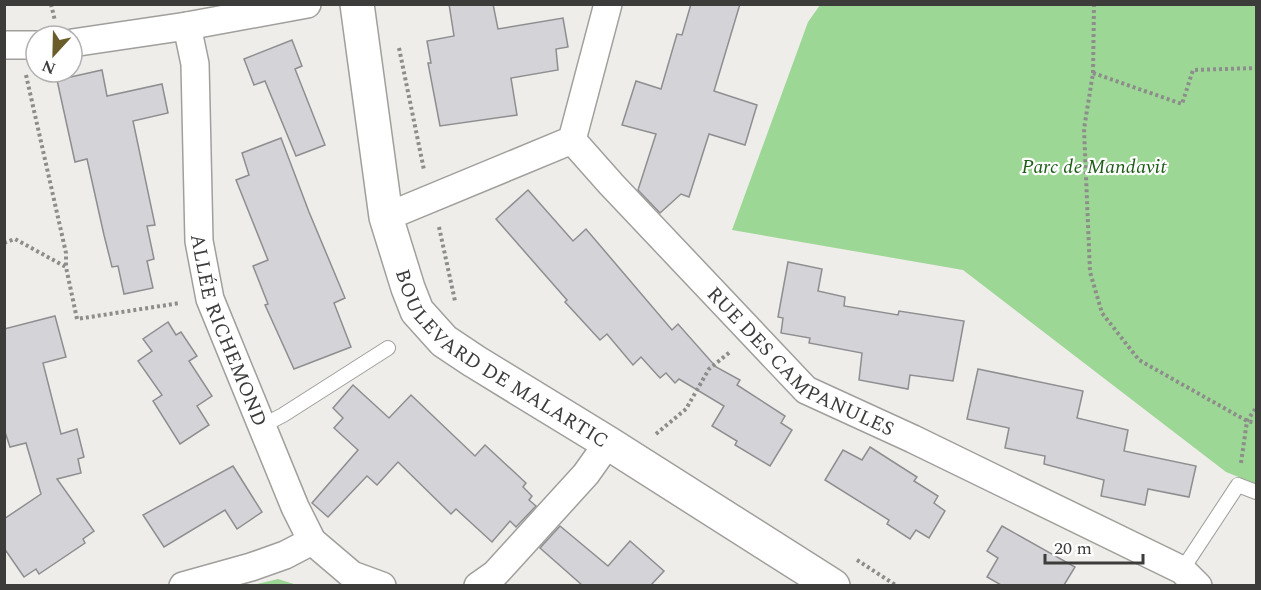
<svg xmlns="http://www.w3.org/2000/svg" width="1261" height="590" font-family="Spectral,serif">
<style>
.green{fill:#9dd795}
.building{fill:#d4d3d7;stroke:#8e8e91;stroke-width:1.5}
.lines{fill:none;stroke-linecap:round;stroke-linejoin:round}
.service-casing{stroke:#a09f9c;stroke-width:16}
.minor-casing{stroke:#a09f9c;stroke-width:30}
.tertiary-casing{stroke:#a09f9c;stroke-width:36}
.path{stroke:#8d8d8b;stroke-width:4;stroke-dasharray:3 3;stroke-linecap:butt}
.service{stroke:#fff;stroke-width:14}
.minor{stroke:#fff;stroke-width:27}
.tertiary{stroke:#fff;stroke-width:33}
.labels{text-anchor:middle;stroke-width:4.5;stroke-linejoin:round;paint-order:stroke}
.park-label{font-size:20px;font-style:italic;fill:#1c5c15;stroke:#fff}
.street-label{font-size:20px;fill:#3c3c3b;stroke:#fff}
</style>
<rect width="100%" height="100%" fill="#efedea"/>
<!-- green -->
<g class="green">
<polygon points="820,5 1256,5 1256,484 1226,472 963,270 732,230 808,22"/>
<polygon points="278,579 297,585 253,585"/>
</g>
<!-- building -->
<g class="building">
<polygon points="449,4 493,4 498,29 563,18 568,47 556,49 558,70 511,78 517,115 440,126 428,63 431,63 427,41 454,36"/>
<polygon points="691,4 740,4 714,91 757,105 745,145 709,134 689,197 681,194 660,213 638,190 656,134 622,125 636,81 661,89 677,34 682,35"/>
<polygon points="292,40 302,66 295,69 325,145 296,156 265,81 254,85 244,59"/>
<polygon points="102,70 107,96 162,84 168,113 133,121 155,225 147,226 154,259 147,261 153,288 124,294 118,266 112,267 104,235 87,159 75,162 57,80"/>
<polygon points="281,138 309,212 345,298 334,303 351,347 294,369 265,305 268,304 253,266 268,260 236,180 249,175 242,153"/>
<polygon points="528,190 573,241 586,229 672,330 678,324 716,367 740,380 737,385 785,416 781,423 792,430 770,466 735,445 737,441 712,426 724,406 679,379 675,383 666,373 660,378 641,357 633,365 607,334 600,340 565,302 567,300 496,219"/>
<polygon points="788,262 822,269 818,291 845,297 844,306 898,315 899,311 964,321 953,381 910,375 908,389 859,380 862,353 809,343 810,338 781,333 783,318 778,317"/>
<polygon points="55,316 66,357 43,363 61,434 77,429 84,457 78,459 81,473 57,479 94,531 83,539 85,543 39,574 36,569 24,577 4,548 4,519 41,494 26,443 10,447 4,429 4,329"/>
<polygon points="168,322 176,335 181,332 197,356 189,361 212,396 197,406 209,425 180,444 153,401 162,395 138,361 152,351 143,339"/>
<polygon points="978,369 1083,391 1077,418 1128,430 1124,451 1196,466 1189,497 1148,489 1145,505 1101,496 1104,480 1044,464 1045,456 1005,448 1009,428 967,419"/>
<polygon points="353,385 389,418 411,395 475,456 485,445 526,483 523,487 532,496 529,500 536,506 516,527 510,521 492,542 456,509 451,514 398,462 377,485 367,476 328,517 312,503 358,450 334,428 343,418 333,408"/>
<polygon points="870,447 917,477 914,481 938,496 934,503 945,511 929,538 916,530 910,539 887,524 889,520 825,480 843,450 862,460"/>
<polygon points="233,466 262,512 237,529 225,510 164,547 143,515"/>
<polygon points="560,526 608,566 630,541 664,571 651,585 582,585 540,548"/>
<polygon points="1002,526 1075,567 1064,585 1001,585 987,577 998,558 987,551"/>
</g>
<g class="lines">
<defs>
<g id="service">
<polyline points="262,426 283,415 388,348"/>
<polyline points="1182,570 1238,485 1256,492"/>
</g>
<g id="minor">
<path id="s1" d="M608 4 572 140 611 184 806 390 913 439 1182 570 1198 586"/>
<path id="s2" d="M187 26 195 64 199 241 210 299 295 507 312 541 352 575 382 586"/>
<polyline points="72,43 187,26 307,4"/>
<polyline points="4,45 36,45"/>
<polyline points="386,217 572,140"/>
<polyline points="183,586 251,567 285,555 312,541"/>
<polyline points="478,586 495,574 586,474 608,443"/>
</g>
<g id="tertiary">
<path id="s3" d="M357 4 386 217 408 288 417 311 444 341 474 361 608 443 833 586"/>
</g>
</defs>
<!-- service casing -->
<use href="#service" class="service-casing"/>
<!-- minor casing -->
<use href="#minor" class="minor-casing"/>
<!-- tertiary casing -->
<use href="#tertiary" class="tertiary-casing"/>
<!-- path -->
<g class="path">
<polyline points="51,4 55,21"/>
<polyline points="1094,4 1093,73 1084,129 1090,272 1102,313 1139,360 1247,421 1256,423"/>
<polyline points="399,48 424,170"/>
<polyline points="1093,73 1182,104 1193,70 1256,68"/>
<polyline points="26,75 66,253 66,267"/>
<polyline points="439,227 455,301"/>
<polyline points="4,243 15,239 66,267 77,319 180,303"/>
<polyline points="656,434 686,409 709,369 730,352"/>
<polyline points="1241,463 1247,421 1256,408"/>
<polyline points="857,560 897,586"/>
</g>
<!-- service -->
<use href="#service" class="service"/>
<!-- minor -->
<use href="#minor" class="minor"/>
<!-- tertiary -->
<use href="#tertiary" class="tertiary"/>
</g>
<g class="labels">
<!-- park labels -->
<g class="park-label">
<text x="1094" y="173">Parc de Mandavit</text>
</g>
<!-- street labels -->
<g class="street-label">
<text dy="7" stroke="none"><textPath href="#s2" startOffset="310">ALLÉE RICHEMOND</textPath></text>
<text dy="7" stroke="none"><textPath href="#s3" startOffset="408">BOULEVARD DE MALARTIC</textPath></text>
<text dy="7" stroke="none"><textPath href="#s1" startOffset="462">RUE DES CAMPANULES</textPath></text>
</g>
</g>
<!-- border -->
<rect width="1261" height="590" fill="none" stroke="#3c3c3b" stroke-width="12"/>
<!-- north arrow -->
<g transform="translate(54 54) rotate(202)"><circle r="28" fill="#ffffff" stroke="#b1b1b1" stroke-width="1.5"/>
<path d="M0-4.5L10 22L0 15L-10 22Z" fill="#6a5d2a"/>
<text y="-9" font-size="16" font-weight="bold" text-anchor="middle" fill="#3c3c3b">N</text>
</g>
<!-- scale -->
<path d="M1045 554v9h98v-9" fill="none" stroke="#3c3c3b" stroke-width="3"/>
<text x="1054" y="554" font-size="18" fill="#3c3c3b" stroke="#ffffff" stroke-width="4.5" paint-order="stroke">20 m</text>
</svg>
